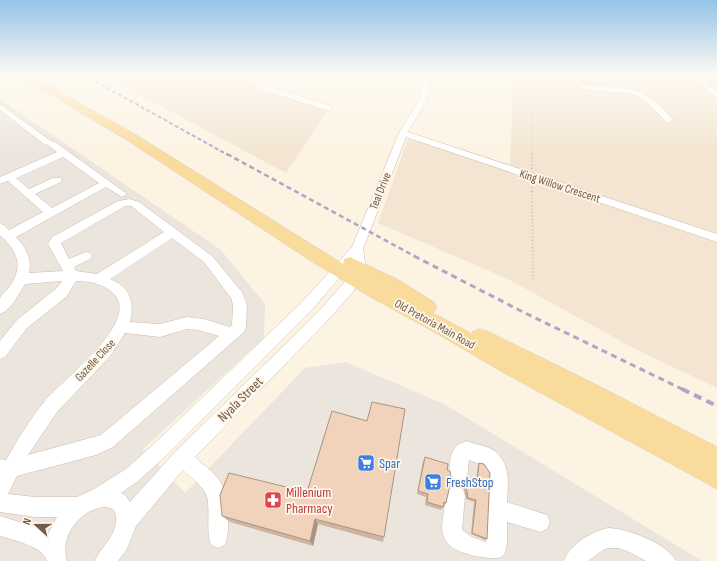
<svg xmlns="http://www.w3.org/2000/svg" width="717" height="561" font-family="'Sofia Sans Condensed',sans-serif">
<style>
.residential{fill:#f3e5d1}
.industrial{fill:#ebe5de}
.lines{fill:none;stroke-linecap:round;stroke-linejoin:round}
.minor-casing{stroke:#cdbbaa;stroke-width:1}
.major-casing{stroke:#dbd4d0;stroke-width:1}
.path-far1{stroke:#d5b69e;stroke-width:1;stroke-dasharray:0.5 2;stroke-linecap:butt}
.path{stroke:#d5b69e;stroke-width:1.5;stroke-dasharray:1 2.5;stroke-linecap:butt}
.minor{fill:#fff;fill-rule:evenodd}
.major{fill:#f9db9c;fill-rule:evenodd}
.rail-far3{stroke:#b6a2c5;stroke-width:2;stroke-dasharray:4 2.5;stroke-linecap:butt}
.rail-far2{stroke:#b6a2c5;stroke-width:2.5;stroke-dasharray:5 3.5;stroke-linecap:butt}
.rail-far1{stroke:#b6a2c5;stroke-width:3;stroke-dasharray:6 4.5;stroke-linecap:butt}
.rail{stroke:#b6a2c5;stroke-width:4;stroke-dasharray:8 5.5;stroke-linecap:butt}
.wall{fill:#cfb5a1}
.shaded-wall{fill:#a99483}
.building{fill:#f1d3bb;stroke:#a99483}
.labels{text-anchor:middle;stroke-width:3.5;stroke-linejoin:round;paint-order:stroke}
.street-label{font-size:12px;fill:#735a49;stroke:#fff7e9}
.near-street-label{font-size:14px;fill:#735a49;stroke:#fff7e9}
.near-shop-label{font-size:14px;fill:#366cbe;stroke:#fff7e9;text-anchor:start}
.near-health-label{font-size:14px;fill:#be3a42;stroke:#fff7e9;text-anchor:start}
</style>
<rect width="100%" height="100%" fill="#fcf3e3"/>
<!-- residential -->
<g class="residential">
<polygon points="107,75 252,75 266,85 330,107 286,173 140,95"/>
<polygon points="516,75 717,75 717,388 635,349 508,279 378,223 410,133 510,165 513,93"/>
</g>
<!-- industrial -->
<polygon class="industrial" points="0,99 221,250 265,304 264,338 143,449 185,493 305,368 346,362 444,404 702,561 0,561"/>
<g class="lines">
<defs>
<g id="minor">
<polygon points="243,75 251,75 266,85 331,106 332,108 331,110 325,110 260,89 251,84"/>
<path d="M367 75H430L444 77 465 75C456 83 442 82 431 80L427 100 408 132 717 234V242L406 137 363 249 366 269 353 292 328 320 195 457C202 464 214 472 220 481 228 494 231 531 225 545L218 548 211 545C205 530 212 503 205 492 200 484 190 477 183 470L136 526 127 549 118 561H95C100 548 112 540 115 527 127 485 54 515 67 561H47C43 546 13 540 0 536V516L36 527 48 534 57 517H35L0 512V459L6 460C18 439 30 419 45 401 61 381 139 324 115 295 105 284 90 281 76 281L67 296 27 328 5 357 0 359V341L17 320 57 288 62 281 25 284C19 294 11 310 0 314 0 309 0 302 0 298 2 294 7 290 10 286 24 265 17 251 0 235V224L4 225 9 230 43 212 8 181 0 184V177L57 152 48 145 44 144 0 110V104L51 141 55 142 127 194 122 197 106 187 16 237C26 247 32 259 29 273L63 271 48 244 52 237 118 201 130 199 139 202 212 256 242 292 247 305 246 328 244 332 113 447 96 455 17 476 8 494 35 497H77L94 489 126 469 156 442 302 302 352 247 399 133 419 100 424 79 408 75 404 77 380 79ZM63 157 99 183 52 208 35 194 61 182 62 180 61 178H53L29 189 16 178ZM125 206H131L164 232 97 274 76 271 74 267 90 259 92 256 90 253 86 252 69 259 61 243ZM172 238 204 262 231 298 233 305 232 325 230 327 204 319 187 317 160 324 130 322C135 302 130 287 110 279ZM353 261 354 269 343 284 318 312 176 451 130 502 125 495 121 493 138 481 168 454 312 310ZM187 329 198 330 219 336 101 435 28 455 57 412 110 356 125 333 160 337Z"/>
<polygon points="687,75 696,75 717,92 717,98"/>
<path d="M578 85C586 84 595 86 603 86 637 88 652 92 673 120L669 123 666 122 647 102 633 94 581 89H578Z"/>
<path d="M466 441C474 444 489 446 496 452 511 466 508 484 507 502L547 515 550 522 547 529 540 532 507 522C507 532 509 549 502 557 491 561 458 554 449 545 446 542 444 538 443 534 440 526 446 498 449 489L456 487 463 489 465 496 462 530 472 537 486 542 490 475 483 465 469 460 467 478 465 485 458 487 451 485C448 477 449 454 455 448 458 444 462 443 466 441Z"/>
<path d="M608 528C626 528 669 544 676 561H646L627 551 618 548H608L603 550 588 561H564C571 543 590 533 608 528Z"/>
</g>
<polygon id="major" points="18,75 30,75 138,136 343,264 344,259 350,257 397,279 434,302 437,307 433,313 472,334 473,331 480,329 487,331 591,382 717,447 717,489 504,373 436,333 367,295 314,263 130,142"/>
</defs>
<!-- minor casing -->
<use href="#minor" class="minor-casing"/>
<!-- major casing -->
<use href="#major" class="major-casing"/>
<!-- path-far1 -->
<g class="path-far1">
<polyline points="617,75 624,82 688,82"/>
<polyline points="532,155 533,75"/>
</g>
<!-- path -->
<g class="path">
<polyline points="532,169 532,154"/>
<polyline points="532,184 533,281"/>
</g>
<!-- minor -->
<use href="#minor" class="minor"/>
<!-- major -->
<use href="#major" class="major"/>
<!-- rail-far3 -->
<polyline class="rail-far3" points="84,75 228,155"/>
<!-- rail-far2 -->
<polyline class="rail-far2" points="227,154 416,257"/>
<!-- rail-far1 -->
<polyline class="rail-far1" points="414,256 523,312 684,390"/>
<!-- rail -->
<polyline class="rail" points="682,389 717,406"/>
</g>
<!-- wall -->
<g class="wall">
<polygon points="425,457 447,470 452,487 449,488 446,503 441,510 425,505 426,497 417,494 423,461"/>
<polygon points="479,463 487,539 485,540 471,534 474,502 466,499 464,489 462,487 464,485 467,484 468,481 469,479 476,481 478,465"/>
<polygon points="229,473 384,537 383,542 318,524 313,546 230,522 222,516"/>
</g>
<!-- shaded-wall -->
<polygon class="shaded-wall" points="315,519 318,524 313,546 310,541"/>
<!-- building -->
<g class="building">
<polygon points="372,402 405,409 384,537 315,519 310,541 222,516 220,495 229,473 307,492 332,411 367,421"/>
<polygon points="425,457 448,464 447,470 450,471 452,482 454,483 450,485 446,503 444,502 443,507 427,502 428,494 418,491"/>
<polygon points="479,463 484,464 490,473 487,539 472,533 476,500 468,498 466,487 464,485 468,484 469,479 477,482"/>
</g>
<!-- sky -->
<linearGradient id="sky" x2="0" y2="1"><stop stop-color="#95c4e7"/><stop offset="0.49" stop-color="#fefaf2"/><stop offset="1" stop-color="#fefaf2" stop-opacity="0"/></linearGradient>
<rect width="717" height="154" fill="url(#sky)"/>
<!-- icons -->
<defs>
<symbol id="supermarket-square" viewBox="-11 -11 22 22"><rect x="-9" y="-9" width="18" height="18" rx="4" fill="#3f7fe0" stroke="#fff7e9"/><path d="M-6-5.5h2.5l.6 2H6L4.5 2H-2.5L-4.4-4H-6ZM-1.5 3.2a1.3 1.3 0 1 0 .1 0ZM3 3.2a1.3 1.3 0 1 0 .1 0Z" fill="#fff"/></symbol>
<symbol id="pharmacy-square" viewBox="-11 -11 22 22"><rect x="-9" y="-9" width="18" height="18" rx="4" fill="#e0444e" stroke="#fff7e9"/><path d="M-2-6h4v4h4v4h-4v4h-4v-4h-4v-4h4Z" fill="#fff"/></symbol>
</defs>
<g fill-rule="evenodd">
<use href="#supermarket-square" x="356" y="453" width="20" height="20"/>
<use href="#supermarket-square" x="423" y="472" width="20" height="20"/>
<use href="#pharmacy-square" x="263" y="490" width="20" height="20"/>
</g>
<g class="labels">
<!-- street labels -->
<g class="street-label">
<text transform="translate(560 186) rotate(18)" y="4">King Willow Crescent</text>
<text transform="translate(380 191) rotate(-68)" y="4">Teal Drive</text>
<text transform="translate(435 324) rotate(29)" y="4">Old Pretoria Main Road</text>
<text transform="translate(95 360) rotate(-47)" y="4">Gazelle Close</text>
</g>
<!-- near-street labels -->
<g class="near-street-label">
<text transform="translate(240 399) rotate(-45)" y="5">Nyala Street</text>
</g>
<!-- near-shop labels -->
<g class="near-shop-label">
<text x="379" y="468">Spar</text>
<text x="446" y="487">FreshStop</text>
</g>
<!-- near-health labels -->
<g class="near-health-label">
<text x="286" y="497">Millenium<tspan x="286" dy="16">Pharmacy</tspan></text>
</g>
</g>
<!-- north arrow -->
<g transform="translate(36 525) rotate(291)" stroke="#fff7e9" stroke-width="3" paint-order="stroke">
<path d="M0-3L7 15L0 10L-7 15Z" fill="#735a49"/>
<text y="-6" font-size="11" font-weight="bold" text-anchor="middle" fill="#735a49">N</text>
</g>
</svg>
